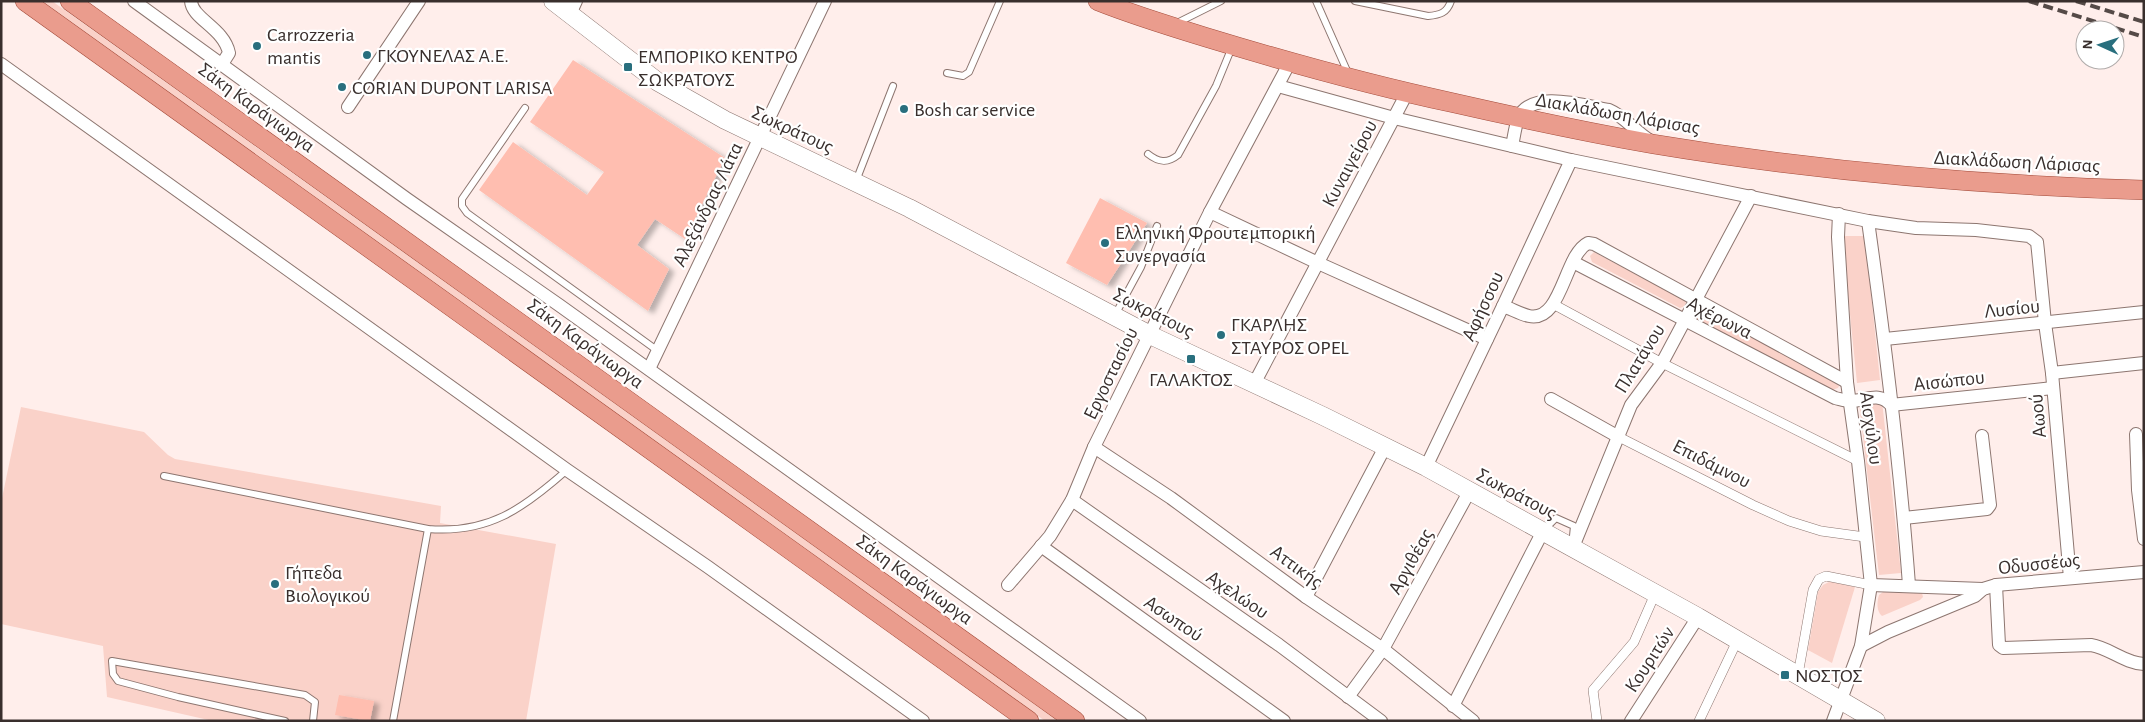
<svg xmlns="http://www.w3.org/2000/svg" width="2145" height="722" font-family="'Alegreya Sans',sans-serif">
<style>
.green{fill:#fad2c9}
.building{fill:#ffbeb0;filter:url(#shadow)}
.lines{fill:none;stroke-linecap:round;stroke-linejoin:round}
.service-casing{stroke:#8d7670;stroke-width:8}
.pedestrian-casing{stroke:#8d7670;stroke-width:10}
.minor-casing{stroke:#8d7670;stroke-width:14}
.secondary-casing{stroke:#8d7670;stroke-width:19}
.primary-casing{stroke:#a34b3a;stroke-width:20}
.service{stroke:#fff;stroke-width:6}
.pedestrian{stroke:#fff;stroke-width:9}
.minor{stroke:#fff;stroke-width:12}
.secondary{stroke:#fff;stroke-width:18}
.primary{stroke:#ea9c8d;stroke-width:19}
.rail{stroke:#554a47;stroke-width:4;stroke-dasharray:10 5;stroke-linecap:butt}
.poi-dot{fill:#296f7e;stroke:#fff;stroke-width:2}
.labels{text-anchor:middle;stroke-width:4.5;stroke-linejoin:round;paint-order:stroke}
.poi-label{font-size:20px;fill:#392f2d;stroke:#fff;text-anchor:start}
.street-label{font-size:20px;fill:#392f2d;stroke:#fff}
</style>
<defs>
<filter id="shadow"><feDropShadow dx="5.5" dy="3" stdDeviation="2.5" flood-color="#0004"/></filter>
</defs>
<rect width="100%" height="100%" fill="#ffeeeb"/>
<!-- green -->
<g class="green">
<polygon points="41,1 52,1 1059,721 1045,721"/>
<polygon points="1842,236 1865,236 1880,380 1857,383"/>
<polygon points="1594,252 1684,300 1686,302 1685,306 1680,308 1592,262 1590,256"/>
<polygon points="1699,309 1836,382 1839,386 1838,388 1832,390 1697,319 1695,313"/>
<polygon points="1882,401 1901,573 1879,575 1859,403"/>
<polygon points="21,407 144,432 168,455 175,459 441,506 440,523 556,544 526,721 213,721 107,697 103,646 1,624 1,503"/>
<polygon points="1831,581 1855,587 1832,663 1808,650 1818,592 1823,585"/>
<path d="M1883 592 1922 593 1923 597 1920 600 1882 616C1876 611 1877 601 1879 595Z"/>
</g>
<!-- building -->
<g class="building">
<polygon points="573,60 725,158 685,239 655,219 637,245 669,269 648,311 479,190 513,142 587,195 604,172 530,122"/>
<polygon points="1100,198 1147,223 1107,285 1066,263"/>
<polygon points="339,695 374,701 370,721 335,715"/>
</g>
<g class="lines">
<defs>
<g id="service">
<polyline points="1316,1 1348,73"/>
<path d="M1355 1 1428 16C1440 15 1447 13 1451 1"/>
<polyline points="1175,24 1221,1"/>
<polyline points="947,73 963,76 969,72 1000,1"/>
<polyline points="525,108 462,199 462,206 467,213 658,351"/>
<path d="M1148 154C1158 162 1167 164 1178 155L1216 86 1232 47"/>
<polyline points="856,181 893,86"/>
<polyline points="1115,315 1141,267 1157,226"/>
<path d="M164 476 428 529C488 534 523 509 567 470"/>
<polyline points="1544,530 1556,518 1574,526 1573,536"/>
<polyline points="285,721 178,697 118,681 113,674 112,661 305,695 315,702 313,721"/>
<polyline points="393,721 428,529"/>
</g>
<g id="pedestrian">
<polyline points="1553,304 1662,363 1858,461"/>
<polyline points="1617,436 1753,505 1789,521 1821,531 1865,537"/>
<polyline points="1798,675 1813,590 1819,579 1826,576 1871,585"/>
<polyline points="1597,721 1593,690 1634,642 1655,594"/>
<polyline points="1699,721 1737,641"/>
</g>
<g id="minor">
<polyline points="134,1 407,199 559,305 1140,721"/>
<path d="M191 1C192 19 224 28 229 53L222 64"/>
<polyline points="570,14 576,1"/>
<polyline points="1,64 567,470 708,567 923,721"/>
<polyline points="1278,86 1394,118 1571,160 1868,221 1916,228 1976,230 2029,236 2037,242 2038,251 2045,323 2052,373 2070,578"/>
<polyline points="348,107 419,1"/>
<path d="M1512 146C1514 137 1515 127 1518 119 1530 88 1585 106 1609 110 1626 117 1635 132 1651 141"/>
<polyline points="1210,212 1318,263 1487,339"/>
<path d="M1868 221C1885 342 1900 463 1909 585"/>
<path d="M1573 262 1835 398C1840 399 1846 401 1851 401 1866 401 1879 391 1891 405L2053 388"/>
<path d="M1503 306C1512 309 1520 314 1529 316 1562 323 1564 255 1588 243L1594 244 1847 382"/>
<polyline points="1885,339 2144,312"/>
<polyline points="649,369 825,1"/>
<polyline points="2052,373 2144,363"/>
<polyline points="1254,384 1407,93"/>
<polyline points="1551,399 1617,436"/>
<polyline points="2136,434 2138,490 2144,539"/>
<polyline points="1094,447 1171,498 1306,597 1383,649 1473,721"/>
<polyline points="1426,467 1503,306 1571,160"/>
<polyline points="1072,500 1279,645 1381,721"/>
<polyline points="1904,518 1987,509 1990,505 1982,436"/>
<polyline points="1041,546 1284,721"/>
<polyline points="1573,547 1631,405 1662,363 1751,196"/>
<polyline points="1008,585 1050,536 1072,500 1094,447 1210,212 1290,62"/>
<polyline points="1871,585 1983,589"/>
<path d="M1996 585 1999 645 2003 648 2091 645C2110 648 2124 663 2144 664"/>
<polyline points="1306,597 1385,447"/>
<polyline points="1861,646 1888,632 1975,596 1983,589 1996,585 2144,572"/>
<polyline points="1348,697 1383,649 1469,492"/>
<polyline points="1453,706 1543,531"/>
<polyline points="1631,721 1698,617"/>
<polyline points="1833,721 1861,646 1871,585 1858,461 1847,382 1838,237 1839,214"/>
</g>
<polyline id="secondary" points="553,1 658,82 725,120 909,208 1150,335 1323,416 1426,467 1698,617 1876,721"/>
<g id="primary">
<polyline points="25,1 1029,721"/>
<polyline points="70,1 1075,721"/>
<path d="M1098 1C1133 15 1169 26 1205 37 1287 62 1370 85 1454 103 1520 118 1586 132 1653 144 1815 171 1979 185 2144 190"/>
</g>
</defs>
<!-- service casing -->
<use href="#service" class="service-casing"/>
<!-- pedestrian casing -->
<use href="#pedestrian" class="pedestrian-casing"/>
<!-- minor casing -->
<use href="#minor" class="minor-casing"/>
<!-- secondary casing -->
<use href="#secondary" class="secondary-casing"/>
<!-- primary casing -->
<use href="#primary" class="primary-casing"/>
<!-- service -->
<use href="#service" class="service"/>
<!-- pedestrian -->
<use href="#pedestrian" class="pedestrian"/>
<!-- minor -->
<use href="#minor" class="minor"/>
<!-- secondary -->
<use href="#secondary" class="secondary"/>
<!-- primary -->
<use href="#primary" class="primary"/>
<!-- rail -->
<g class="rail">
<polyline points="2029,1 2144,37"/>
<polyline points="2076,1 2144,22"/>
</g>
</g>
<!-- markers -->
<g class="poi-dot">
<circle cx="257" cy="46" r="5"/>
<circle cx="367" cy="55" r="5"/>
<rect x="623" y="62" width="10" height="10" rx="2.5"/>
<circle cx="342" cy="87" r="5"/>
<circle cx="904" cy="109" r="5"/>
<circle cx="1105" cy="243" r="5"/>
<circle cx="1221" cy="335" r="5"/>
<rect x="1186" y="354" width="10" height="10" rx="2.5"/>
<circle cx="275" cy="584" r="5"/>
<rect x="1780" y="670" width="10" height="10" rx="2.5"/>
</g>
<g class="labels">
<!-- poi labels -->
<g class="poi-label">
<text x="267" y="41">Carrozzeria<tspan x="267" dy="23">mantis</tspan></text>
<text x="377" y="62">ΓΚΟΥΝΕΛΑΣ Α.Ε.</text>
<text x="638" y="63">ΕΜΠΟΡΙΚΟ ΚΕΝΤΡΟ<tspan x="638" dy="23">ΣΩΚΡΑΤΟΥΣ</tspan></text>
<text x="352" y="94">CORIAN DUPONT LARISA</text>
<text x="914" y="116">Bosh car service</text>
<text x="1115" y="239">Ελληνική Φρουτεμπορική<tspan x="1115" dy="23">Συνεργασία</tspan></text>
<text x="1231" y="331">ΓΚΑΡΛΗΣ<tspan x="1231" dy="23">ΣΤΑΥΡΟΣ OPEL</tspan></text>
<text x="1191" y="386" text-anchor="middle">ΓΑΛΑΚΤΟΣ</text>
<text x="285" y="579">Γήπεδα<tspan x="285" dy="23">Βιολογικού</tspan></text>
<text x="1795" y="682">ΝΟΣΤΟΣ</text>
</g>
<!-- street labels -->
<g class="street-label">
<text transform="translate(257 107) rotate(36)" y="7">Σάκη Καράγιωργα</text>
<text transform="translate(1618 113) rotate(10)" y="7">Διακλάδωση Λάρισας</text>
<text transform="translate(793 129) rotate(25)" y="7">Σωκράτους</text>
<text transform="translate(2017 161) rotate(3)" y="7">Διακλάδωση Λάρισας</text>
<text transform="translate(1349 163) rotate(-62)" y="7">Κυναιγείρου</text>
<text transform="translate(707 204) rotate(-64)" y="7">Αλεξάνδρας Λάτα</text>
<text transform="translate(1482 306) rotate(-65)" y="7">Αφήσσου</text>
<text transform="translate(2012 308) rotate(-6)" y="7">Λυσίου</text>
<text transform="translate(1154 312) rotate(27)" y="7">Σωκράτους</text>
<text transform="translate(1720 317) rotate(27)" y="7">Αχέρωνα</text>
<text transform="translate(586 343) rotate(36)" y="7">Σάκη Καράγιωργα</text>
<text transform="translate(1639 358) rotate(-58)" y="7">Πλατάνου</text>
<text transform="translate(1110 373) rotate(-64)" y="7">Εργοστασίου</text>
<text transform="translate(1949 380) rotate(-6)" y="7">Αισώπου</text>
<text transform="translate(2037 416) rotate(-95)" y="7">Αωού</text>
<text transform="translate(1872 428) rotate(82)" y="7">Αισχύλου</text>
<text transform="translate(1712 463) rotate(27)" y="7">Επιδάμνου</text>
<text transform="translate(1517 493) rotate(28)" y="7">Σωκράτους</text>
<text transform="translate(1410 561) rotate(-61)" y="7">Αργιθέας</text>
<text transform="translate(2039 563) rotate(-6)" y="7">Οδυσσέως</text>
<text transform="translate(1297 566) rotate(36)" y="7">Αττικής</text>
<text transform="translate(915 579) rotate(36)" y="7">Σάκη Καράγιωργα</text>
<text transform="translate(1238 594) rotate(34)" y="7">Αχελώου</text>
<text transform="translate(1174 618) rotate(34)" y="7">Ασωπού</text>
<text transform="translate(1649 659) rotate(-57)" y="7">Κουριτών</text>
</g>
</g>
<!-- border -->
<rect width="2145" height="722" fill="none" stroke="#392f2d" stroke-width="5"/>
<!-- north arrow -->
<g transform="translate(2100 45) rotate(273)"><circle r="24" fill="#ffffff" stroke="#b0acab"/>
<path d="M0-4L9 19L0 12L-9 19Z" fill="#296f7e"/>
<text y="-8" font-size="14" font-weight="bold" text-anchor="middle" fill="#392f2d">N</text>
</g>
</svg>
